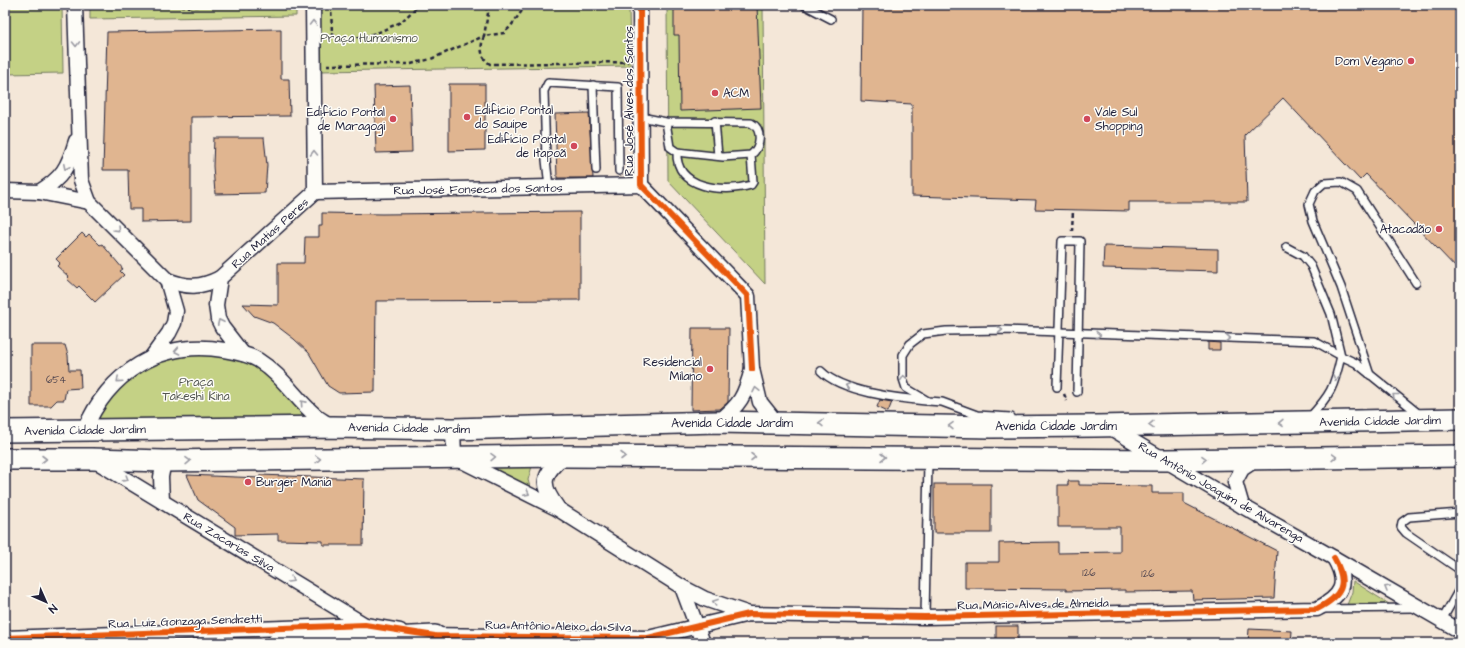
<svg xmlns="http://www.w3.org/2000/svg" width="1465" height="648" font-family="'Architects Daughter',sans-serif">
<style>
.green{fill:#c4d185;stroke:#737a60}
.building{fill:#e0b590;stroke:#22223b}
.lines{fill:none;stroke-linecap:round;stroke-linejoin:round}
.lane-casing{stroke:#22223b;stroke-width:10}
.street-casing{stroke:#22223b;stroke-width:17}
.secondary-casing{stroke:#22223b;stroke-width:24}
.path{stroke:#22223b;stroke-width:2.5;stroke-dasharray:4 3;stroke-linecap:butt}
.lane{stroke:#fdfcf7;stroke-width:7}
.street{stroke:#fdfcf7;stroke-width:14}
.secondary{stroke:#fdfcf7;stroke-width:21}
.cycleway-casing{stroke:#fdfcf7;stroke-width:8}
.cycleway{stroke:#e8590c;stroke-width:6}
.oneway{stroke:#9a9aa2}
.poi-dot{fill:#d1495b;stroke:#fdfcf7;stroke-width:1.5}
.labels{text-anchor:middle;stroke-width:3;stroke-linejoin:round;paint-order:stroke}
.number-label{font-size:10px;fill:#524750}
.park-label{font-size:12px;fill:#535751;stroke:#fdfcf7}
.poi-label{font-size:12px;fill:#22223b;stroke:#fdfcf7;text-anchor:end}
.street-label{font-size:12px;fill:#22223b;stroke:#fdfcf7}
</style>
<rect width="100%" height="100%" fill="#f4e7d8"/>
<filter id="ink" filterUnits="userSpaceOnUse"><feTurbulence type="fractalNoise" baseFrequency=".025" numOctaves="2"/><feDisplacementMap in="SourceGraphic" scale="8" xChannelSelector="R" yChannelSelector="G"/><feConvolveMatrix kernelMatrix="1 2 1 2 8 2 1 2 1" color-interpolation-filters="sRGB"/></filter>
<g filter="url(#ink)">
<!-- green -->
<g class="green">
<polygon points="5,5 62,5 63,73 5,74"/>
<polygon points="90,5 296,5 296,16 90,19"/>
<polygon points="320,5 629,5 630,66 320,71"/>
<polygon points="667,5 763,5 765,284 668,181"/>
<polygon points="173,351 243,354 333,427 84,431 102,396"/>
<polygon points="481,462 533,463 528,480 530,487"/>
<polygon points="1353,581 1389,604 1347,605 1352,592"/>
</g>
<!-- building -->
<g class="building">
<polygon points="674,5 757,5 761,108 680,111 679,35 674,35"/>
<polygon points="862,5 1460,5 1460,272 1366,174 1360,180 1283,98 1245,135 1247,202 1129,202 1129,211 1035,209 1036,200 912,196 912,104 861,101"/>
<polygon points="281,29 281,79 289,79 290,116 191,117 191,221 141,222 141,209 129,209 128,170 103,170 107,32"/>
<polygon points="449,84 485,84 485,150 449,151"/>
<polygon points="410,85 412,152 376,153 374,86"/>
<polygon points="589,113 593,178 557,178 555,114"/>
<polygon points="214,138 264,138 267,165 265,193 215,194 213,166"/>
<polygon points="580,212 580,300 376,301 375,392 339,393 328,386 309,353 294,339 273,323 254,316 243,304 278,305 278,263 304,263 305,237 319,237 319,226 322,226 322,213 382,214"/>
<polygon points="82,233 86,237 89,234 100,245 102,244 123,269 120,271 124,275 95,302 79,286 77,288 67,279 69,277 57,266 60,263 56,259"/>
<polygon points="1104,246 1218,249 1218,271 1103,268"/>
<polygon points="692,328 729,328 728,402 720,409 691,410"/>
<polygon points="1208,342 1220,343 1220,350 1208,350"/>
<polygon points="31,345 65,345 68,355 69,370 80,370 81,388 66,389 64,400 57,400 51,406 31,406"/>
<polygon points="880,400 892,402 888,412 877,407"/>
<polygon points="187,475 260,478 260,475 364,479 363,545 323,545 323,541 278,540 278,534 235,535 235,527 198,500"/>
<polygon points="1068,481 1079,481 1079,485 1152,486 1152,493 1184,493 1184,503 1277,551 1274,598 1193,600 1192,591 1125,592 1125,590 1066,591 1066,589 965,588 965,562 999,562 999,543 1058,542 1058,553 1120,552 1120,527 1058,527 1058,485 1068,485"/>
<rect x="934" y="484" width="57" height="49"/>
<rect x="996" y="626" width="22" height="17"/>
<polygon points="1249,629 1292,631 1291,643 1248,643"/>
</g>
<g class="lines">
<defs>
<g id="lane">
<polyline points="804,5 831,19"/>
<polyline points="593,85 596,170"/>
<path d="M641 117 666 122 751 123C763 129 761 147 751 155L723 157 677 152 670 147 666 122"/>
<polyline points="715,121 718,156"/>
<path d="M677 152C675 189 724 193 751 185L753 182 751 155"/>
<polyline points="549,187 546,160 544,91 548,83 618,87 619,171"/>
<polyline points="1286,247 1303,256 1311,266 1331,314 1341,356 1356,363 1419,414"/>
<path d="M821 371C842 392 896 398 926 401"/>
<polyline points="1370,375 1341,287 1313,221 1309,204 1315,191 1324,183 1341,182 1357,191 1416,283"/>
<polyline points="1057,387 1062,241 1080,241 1077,392"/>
<path d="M1011 417 977 415 942 402 928 401 906 388 903 379V355L910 344 923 334 946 331 1003 330 1314 341 1341 356C1334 388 1331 394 1309 418"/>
<polyline points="1460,513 1409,517 1402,522 1401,527 1406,533 1460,570"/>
<polyline points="1321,609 1415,608"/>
<polyline points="925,617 928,460"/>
<polyline points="1442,620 1460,588"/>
</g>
<g id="street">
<polyline points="75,5 81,180 89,202 167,280 176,311 174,323 169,333 151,358"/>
<polyline points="640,5 641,185 748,296 752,369"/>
<polyline points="5,191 39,192 89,202"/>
<path d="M39 192C62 178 68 168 76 141"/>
<polyline points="315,192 641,185"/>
<path d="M167 280C188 288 200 288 220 278"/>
<polyline points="243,354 222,327 218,319 216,305 220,278 315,192 313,5"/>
<path d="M718 422C740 405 745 396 752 369L760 402 776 422"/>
<polyline points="1109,427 1242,506 1334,558 1460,631"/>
<polyline points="453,429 454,457 558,509 682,587 705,599 749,614"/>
<path d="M84 431C108 373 160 339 224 350 236 352 248 354 258 360 282 375 295 398 315 415 320 420 327 423 333 427"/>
<polyline points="94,460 365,625"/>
<polyline points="162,501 161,477 164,461"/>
<polyline points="1242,506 1235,482 1242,469 1257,459"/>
<path d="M557 507C540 484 542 475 564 456"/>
<polyline points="682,587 703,643"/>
<path d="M426 635 648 638 749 614 925 617 1317 609C1342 596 1349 584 1334 558"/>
<polyline points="5,638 365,625 400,631"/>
</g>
<g id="secondary">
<polyline points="5,431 333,427 453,429 718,422 991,427 1096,426 1460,419"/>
<polyline points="5,459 92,459 164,461 564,456 1165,460 1460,456"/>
<polyline points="278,643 435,636"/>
</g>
</defs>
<!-- lane casing -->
<use href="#lane" class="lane-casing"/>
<!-- street casing -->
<use href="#street" class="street-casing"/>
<!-- secondary casing -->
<use href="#secondary" class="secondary-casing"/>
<!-- path -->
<g class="path">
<polyline points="174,5 190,7 211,5"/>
<polyline points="331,5 332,34 341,40 351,39 377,33 401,22 419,5"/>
<path d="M526 5 511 26 504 33 484 36C480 47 480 57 490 64L628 62"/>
<polyline points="465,6 472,9 481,5"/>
<polyline points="327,65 411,64 431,59 484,36 488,13 485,5"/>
<polyline points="1072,231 1073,210"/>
<polyline points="1064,394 1067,401"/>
</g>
<!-- lane -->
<use href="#lane" class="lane"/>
<!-- street -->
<use href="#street" class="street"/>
<!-- secondary -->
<use href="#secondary" class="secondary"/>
<defs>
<g id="cycleway">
<polyline points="640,5 641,185 748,296 752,369"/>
<path d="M5 638 365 625 435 636 648 638 749 614 925 617 1317 609C1342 596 1349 584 1334 558"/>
</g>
</defs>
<!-- cycleway casing -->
<use href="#cycleway" class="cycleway-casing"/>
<!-- cycleway -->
<use href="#cycleway" class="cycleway"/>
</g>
<!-- one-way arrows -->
<defs><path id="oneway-chevron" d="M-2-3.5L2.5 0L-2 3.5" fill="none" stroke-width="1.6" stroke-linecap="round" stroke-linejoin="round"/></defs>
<g class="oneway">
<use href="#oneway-chevron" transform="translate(313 23) rotate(-90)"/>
<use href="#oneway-chevron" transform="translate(76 44) rotate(89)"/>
<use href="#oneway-chevron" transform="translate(314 153) rotate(-91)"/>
<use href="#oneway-chevron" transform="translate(66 167) rotate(116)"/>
<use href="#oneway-chevron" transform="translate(117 229) rotate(45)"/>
<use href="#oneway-chevron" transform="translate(220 322) rotate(-115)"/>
<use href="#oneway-chevron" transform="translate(1000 330)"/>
<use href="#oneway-chevron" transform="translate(1098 335) rotate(2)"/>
<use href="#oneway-chevron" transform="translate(1228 338) rotate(2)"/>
<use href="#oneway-chevron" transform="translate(177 351) rotate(169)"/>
<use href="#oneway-chevron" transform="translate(904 378) rotate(-98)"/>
<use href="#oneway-chevron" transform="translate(1336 378) rotate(105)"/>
<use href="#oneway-chevron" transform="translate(119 380) rotate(138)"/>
<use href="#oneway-chevron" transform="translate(848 386) rotate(-165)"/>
<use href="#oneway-chevron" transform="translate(756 390) rotate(-102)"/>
<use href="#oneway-chevron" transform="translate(1395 396) rotate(-142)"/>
<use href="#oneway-chevron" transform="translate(303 403) rotate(-132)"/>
<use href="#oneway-chevron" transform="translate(821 423) rotate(-179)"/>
<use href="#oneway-chevron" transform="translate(1281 423) rotate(179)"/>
<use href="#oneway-chevron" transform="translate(1151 425) rotate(179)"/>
<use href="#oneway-chevron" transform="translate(951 426) rotate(-179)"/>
<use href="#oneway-chevron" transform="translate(623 456)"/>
<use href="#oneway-chevron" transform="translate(493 457) rotate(-1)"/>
<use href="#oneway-chevron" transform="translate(753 457)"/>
<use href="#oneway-chevron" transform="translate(883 457)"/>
<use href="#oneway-chevron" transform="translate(1334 457) rotate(-1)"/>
<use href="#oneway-chevron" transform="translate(44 459)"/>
<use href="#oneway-chevron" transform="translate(318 459) rotate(-1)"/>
<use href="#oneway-chevron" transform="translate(1204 459) rotate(-1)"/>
<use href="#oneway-chevron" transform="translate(188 461) rotate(-1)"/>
<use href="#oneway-chevron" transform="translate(126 479) rotate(32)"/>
<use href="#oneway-chevron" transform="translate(527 493) rotate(27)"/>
<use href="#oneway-chevron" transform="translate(291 580) rotate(31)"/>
<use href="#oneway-chevron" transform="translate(1387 588) rotate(-150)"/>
<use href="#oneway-chevron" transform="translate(715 602) rotate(-160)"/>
</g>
</g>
<!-- markers -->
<g class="poi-dot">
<circle cx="1411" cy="61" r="4"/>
<circle cx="715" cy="93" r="4"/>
<circle cx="467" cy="117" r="4"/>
<circle cx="393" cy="119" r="4"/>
<circle cx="1087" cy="119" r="4"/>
<circle cx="574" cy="146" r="4"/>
<circle cx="1439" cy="229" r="4"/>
<circle cx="710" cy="369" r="4"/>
<circle cx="248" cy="482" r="4"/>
</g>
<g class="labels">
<!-- number labels -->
<g class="number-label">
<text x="56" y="383">654</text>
<text x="1089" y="576">126</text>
<text x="1148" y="577">126</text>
</g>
<!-- park labels -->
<g class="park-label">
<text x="369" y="42">Praça Humanismo</text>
<text x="196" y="386">Praça<tspan x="196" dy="14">Takeshi Kina</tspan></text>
</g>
<!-- poi labels -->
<g class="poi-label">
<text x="1403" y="65">Dom Vegano</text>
<text x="723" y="97" text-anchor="start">ACM</text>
<text x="475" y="114" text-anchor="start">Edifício Pontal<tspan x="475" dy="14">do Sauípe</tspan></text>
<text x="385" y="116">Edifício Pontal<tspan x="385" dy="14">de Maragogi</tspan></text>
<text x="1095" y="116" text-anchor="start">Vale Sul<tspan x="1095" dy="14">Shopping</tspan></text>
<text x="566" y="143">Edifício Pontal<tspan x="566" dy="14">de Itapoã</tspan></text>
<text x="1431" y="233">Atacadão</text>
<text x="702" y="366">Residencial<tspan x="702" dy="14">Milano</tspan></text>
<text x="256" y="486" text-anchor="start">Burger Mania</text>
</g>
<!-- street labels -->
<g class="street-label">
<text transform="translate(629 101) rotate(-90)" y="4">Rua José Alves dos Santos</text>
<text transform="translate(478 189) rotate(-1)" y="4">Rua José Fonseca dos Santos</text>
<text transform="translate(270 233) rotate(-42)" y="4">Rua Matias Peres</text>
<text transform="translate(1380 421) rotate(-1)" y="4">Avenida Cidade Jardim</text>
<text x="732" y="427">Avenida Cidade Jardim</text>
<text x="1056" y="430">Avenida Cidade Jardim</text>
<text transform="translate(409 428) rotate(1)" y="4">Avenida Cidade Jardim</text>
<text transform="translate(85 430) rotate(-1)" y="4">Avenida Cidade Jardim</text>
<text transform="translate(1221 492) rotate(30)" y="4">Rua Antônio Joaquim de Alvarenga</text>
<text transform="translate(229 542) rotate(31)" y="4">Rua Zacarias Silva</text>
<text transform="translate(1033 604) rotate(-1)" y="4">Rua Mário Alves de Almeida</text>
<text transform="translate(185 621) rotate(-2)" y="4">Rua Luiz Gonzaga Sendretti</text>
<text transform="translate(558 626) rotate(1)" y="4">Rua Antônio Aleixo da Silva</text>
</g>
</g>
<!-- margin -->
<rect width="1465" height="648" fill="none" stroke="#fdfcf7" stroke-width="20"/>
<rect x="10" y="10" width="1445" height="628" fill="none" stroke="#22223b" stroke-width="1.5" filter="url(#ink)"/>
<!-- north arrow -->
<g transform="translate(46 602) rotate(135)" stroke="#fdfcf7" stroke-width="3" paint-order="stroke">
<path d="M0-3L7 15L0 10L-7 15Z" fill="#22223b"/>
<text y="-6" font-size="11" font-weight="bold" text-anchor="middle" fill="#22223b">N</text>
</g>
</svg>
